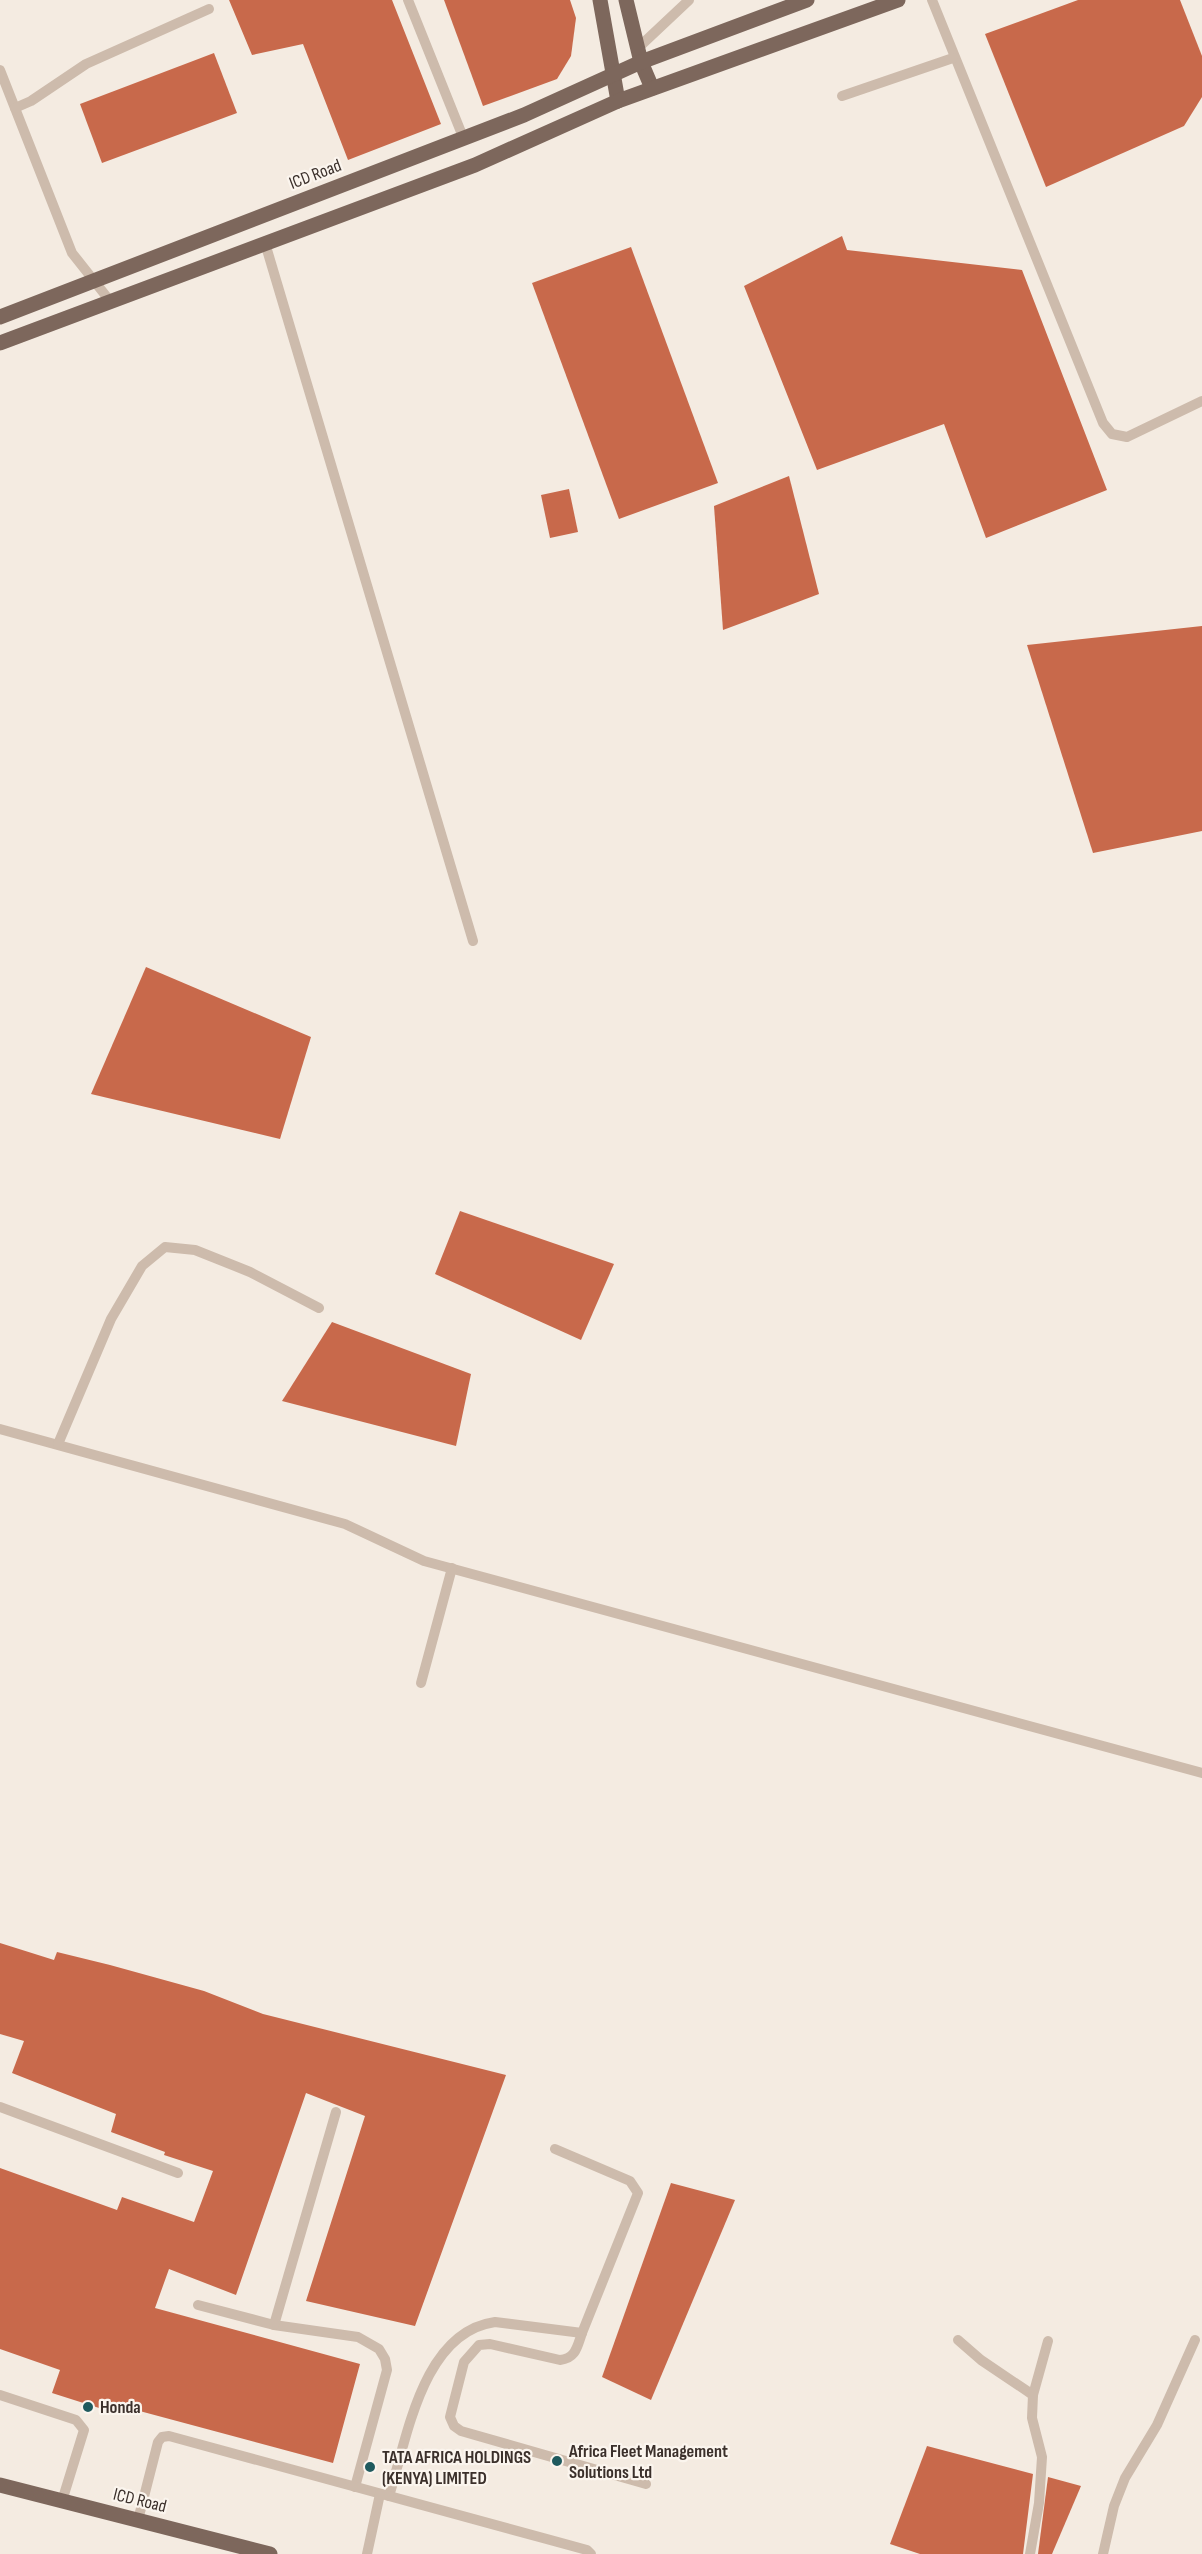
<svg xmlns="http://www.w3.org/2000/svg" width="1202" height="2554" font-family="'Sofia Sans Condensed',sans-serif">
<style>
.building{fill:#c8694b}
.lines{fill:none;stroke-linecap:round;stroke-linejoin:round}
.service{stroke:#cdbbac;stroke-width:10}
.primary{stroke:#7d675c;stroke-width:15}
.poi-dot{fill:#1f5a5e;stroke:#fbf5ee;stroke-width:2}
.labels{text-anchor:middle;stroke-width:4.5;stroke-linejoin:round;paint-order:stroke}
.street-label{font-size:18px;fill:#3b302b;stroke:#fbf5ee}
.poi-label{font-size:18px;font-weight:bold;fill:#3b302b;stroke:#fbf5ee;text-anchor:start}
</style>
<rect width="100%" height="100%" fill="#f4ebe1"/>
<!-- building -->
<g class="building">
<polygon points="229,0 392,0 441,124 348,160 303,44 252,55"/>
<polygon points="444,0 570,0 576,18 571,56 557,79 483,106"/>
<polygon points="1078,0 1180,0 1202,56 1202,97 1184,126 1046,187 985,34"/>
<polygon points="214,53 237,113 102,163 80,104"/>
<polygon points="842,236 847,250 1022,270 1107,490 986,538 944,424 817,470 744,286"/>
<polygon points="631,247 718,483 619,519 532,283"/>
<polygon points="789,476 819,594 723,630 714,506"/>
<polygon points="569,489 578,532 550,538 541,495"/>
<polygon points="1202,626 1202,831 1093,853 1027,645"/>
<polygon points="146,967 311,1037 280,1139 91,1094"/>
<polygon points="460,1211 614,1264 581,1340 435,1274"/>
<polygon points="332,1322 471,1374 456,1446 282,1401"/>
<polygon points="0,1943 54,1960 57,1952 110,1965 204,1991 263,2014 506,2075 415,2326 306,2301 365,2116 306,2093 236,2295 169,2269 155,2308 360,2364 333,2463 121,2406 118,2414 52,2393 60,2370 0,2349 0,2168 117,2210 122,2197 194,2222 213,2171 164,2155 165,2152 111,2132 116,2114 12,2073 24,2041 0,2034"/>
<polygon points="671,2183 735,2200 651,2400 602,2377"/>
<polygon points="927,2446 1033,2474 1023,2554 920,2554 890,2544"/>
<polygon points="1048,2477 1081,2486 1052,2554 1038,2554"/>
</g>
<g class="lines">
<!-- service -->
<g class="service">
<polyline points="408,0 463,137"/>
<polyline points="932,0 1103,423 1112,434 1127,437 1202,401"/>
<polyline points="638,48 689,0"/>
<polyline points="0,70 72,253 110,301"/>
<polyline points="842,96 953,58"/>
<polyline points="15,108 31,101 86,64 209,9"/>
<polyline points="265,243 473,941"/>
<polyline points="0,1429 345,1524 424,1561 1202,1773"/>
<polyline points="58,1444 111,1319 142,1266 165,1247 195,1250 250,1272 319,1308"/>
<polyline points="421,1683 452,1568"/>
<polyline points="0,2107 178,2173"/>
<polyline points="198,2305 274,2325 358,2337 379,2349 385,2359 387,2370 355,2487"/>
<polyline points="274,2325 336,2112"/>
<path d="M582 2333C577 2347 576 2358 560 2360L490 2344 479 2345 464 2362 450 2417 454 2426 461 2431 646 2484"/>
<polyline points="958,2340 981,2360 1033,2395"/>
<polyline points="0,2395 76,2420 84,2430 62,2501"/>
<path d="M389 2496C407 2439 422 2332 495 2322L582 2333 638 2193 630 2181 555 2149"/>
<polyline points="138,2520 158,2442 162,2437 169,2436 587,2550 591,2554"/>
<polyline points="367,2554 380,2494"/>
<polyline points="1030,2554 1039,2503 1042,2457 1032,2418 1033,2395 1048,2341"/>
<polyline points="1103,2554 1114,2506 1125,2478 1157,2425 1195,2340"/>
</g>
<!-- primary -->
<g class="primary">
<polyline points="600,0 618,101"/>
<polyline points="626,0 641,62 652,88"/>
<polyline points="0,317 524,115 641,62 807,0"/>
<polyline points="0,343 475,165 618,101 898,0"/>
<polyline points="0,2485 270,2554"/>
</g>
</g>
<!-- markers -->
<g class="poi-dot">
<circle cx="88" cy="2407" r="6"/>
<circle cx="557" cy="2461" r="6"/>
<circle cx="370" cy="2467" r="6"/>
</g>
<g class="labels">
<!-- street labels -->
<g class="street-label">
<text transform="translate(315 174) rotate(-21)" y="6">ICD Road</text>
<text transform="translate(140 2500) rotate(14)" y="6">ICD Road</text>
</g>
<!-- poi labels -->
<g class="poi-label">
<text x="100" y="2413">Honda</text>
<text x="569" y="2457">Africa Fleet Management<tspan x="569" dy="21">Solutions Ltd</tspan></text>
<text x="382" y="2463">TATA AFRICA HOLDINGS<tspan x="382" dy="21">(KENYA) LIMITED</tspan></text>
</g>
</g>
</svg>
